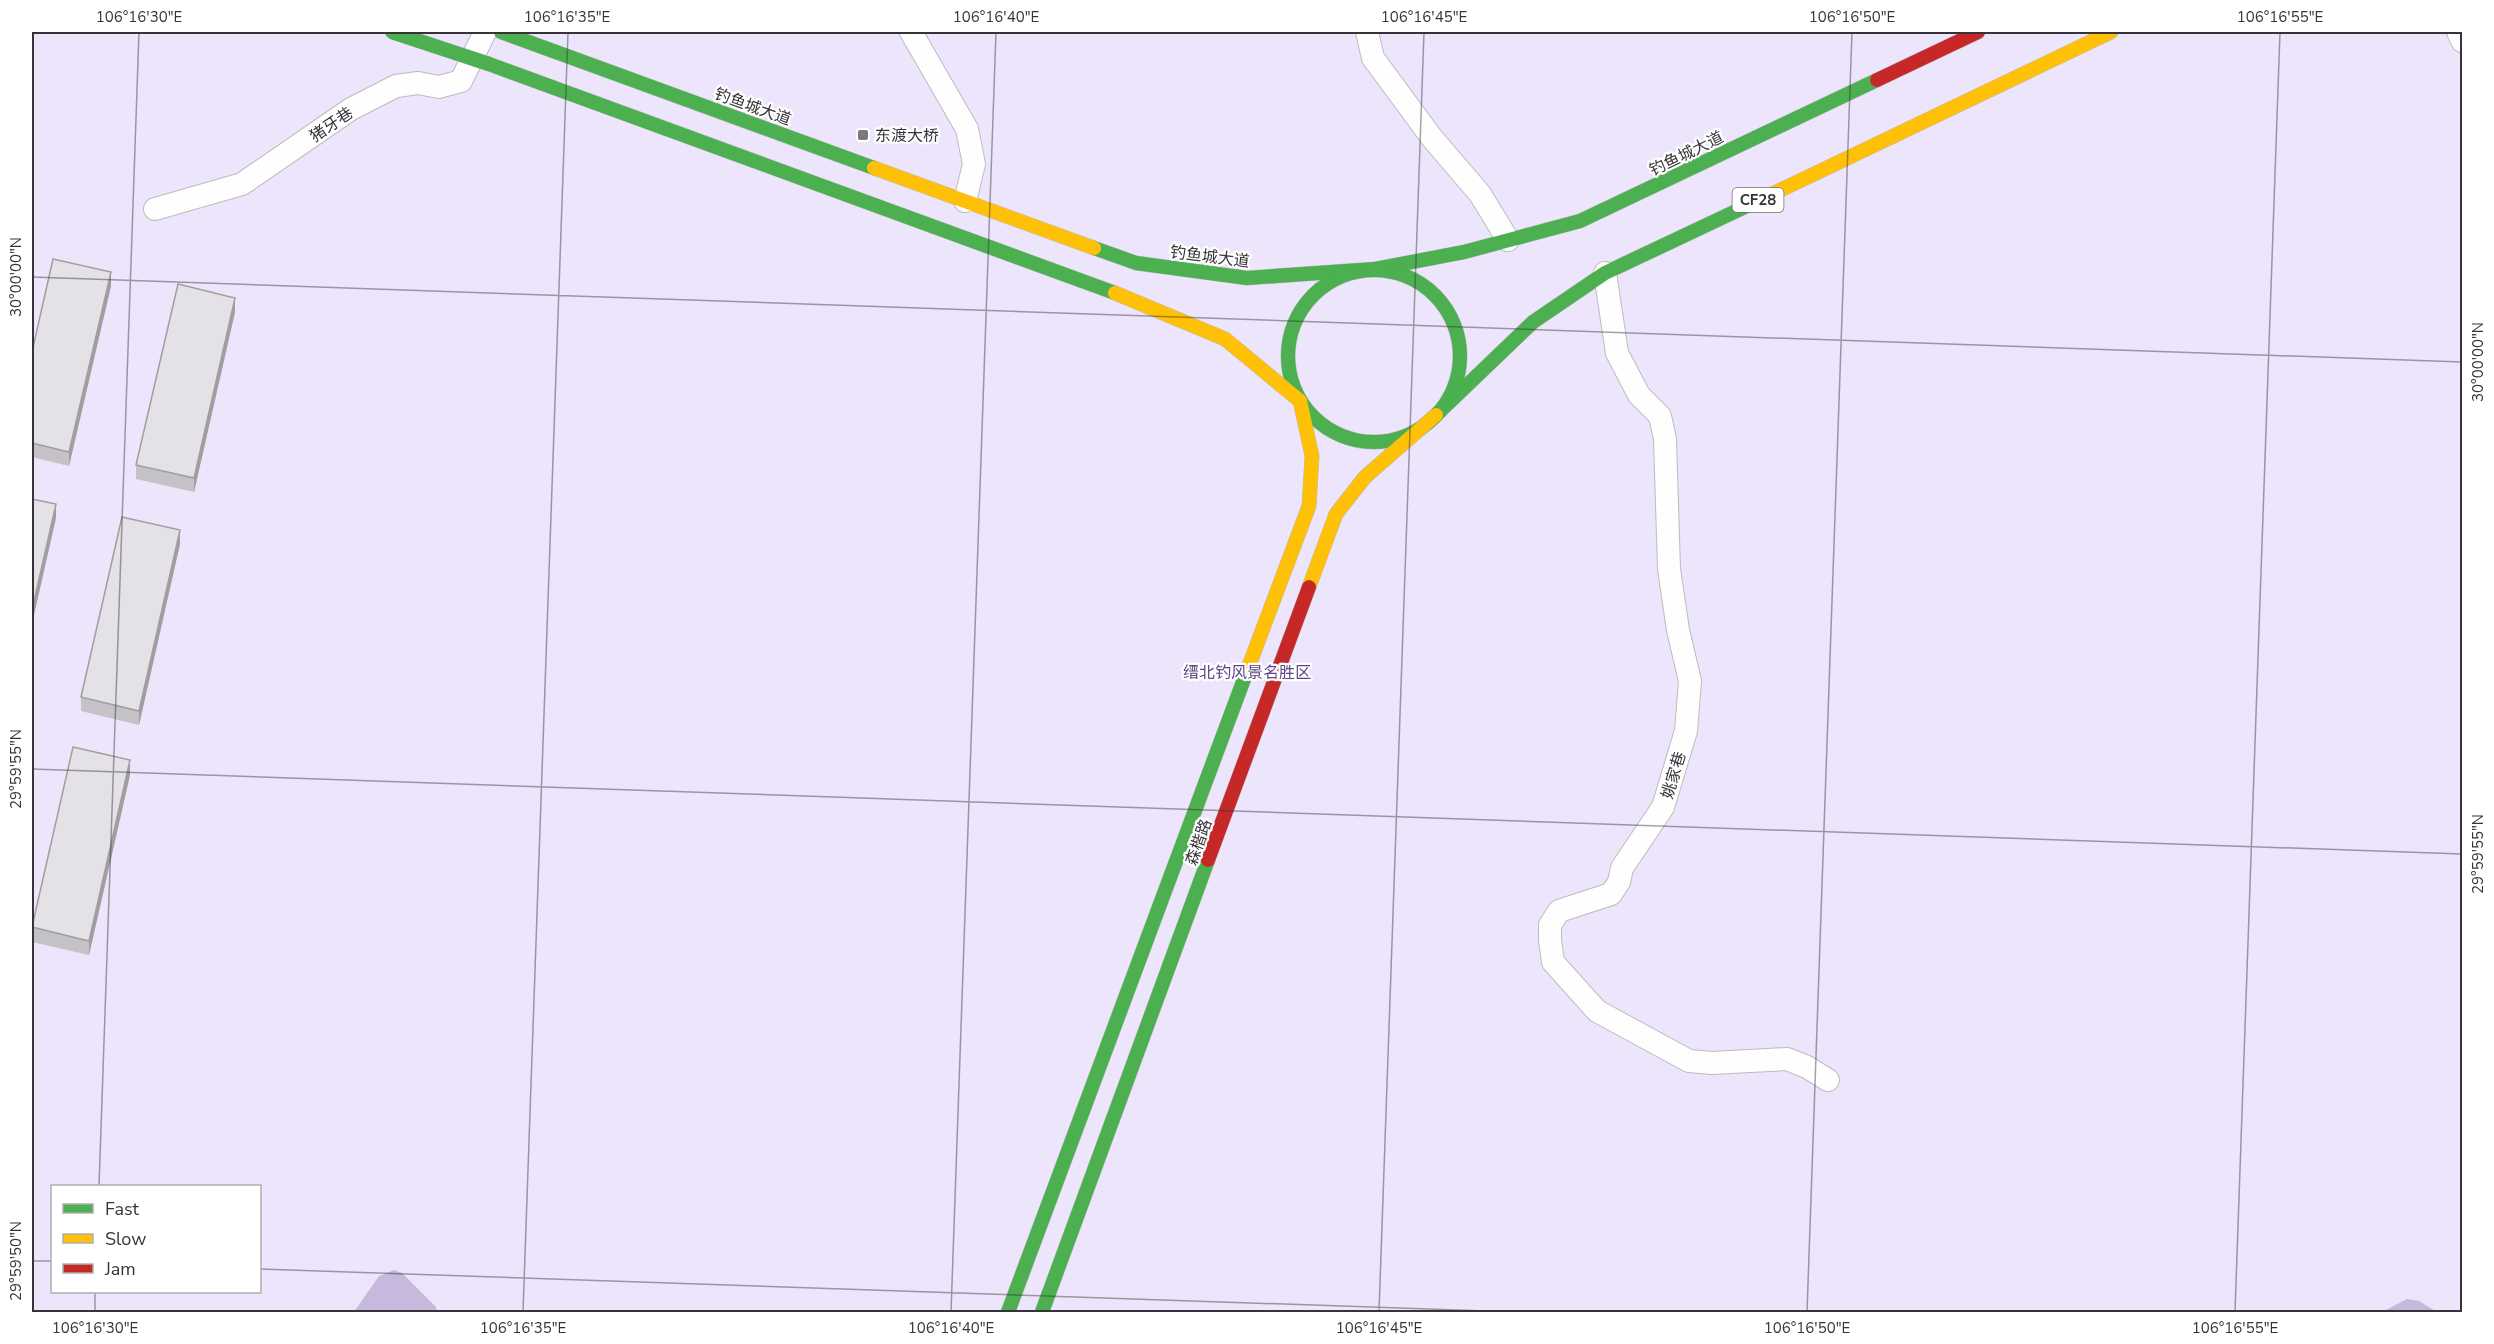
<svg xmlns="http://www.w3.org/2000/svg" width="2494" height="1344" font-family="'Nunito Sans','Noto Sans SC',sans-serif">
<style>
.green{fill:#ede5fb;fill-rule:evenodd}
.water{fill:#c6b9dd}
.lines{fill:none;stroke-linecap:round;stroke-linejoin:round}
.street-casing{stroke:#bcbbbf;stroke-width:24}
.fast-casing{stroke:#bcbbbf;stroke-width:15}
.slow-casing{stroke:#bcbbbf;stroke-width:15}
.jam-casing{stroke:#bcbbbf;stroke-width:15}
.street{stroke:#fefeff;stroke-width:22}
.fast{stroke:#4caf50;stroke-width:14}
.slow{stroke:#ffc107;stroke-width:14}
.jam{stroke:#c62828;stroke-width:14}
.fast-bridge-casing{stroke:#b5aebe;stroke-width:15;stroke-linecap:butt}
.fast-bridge{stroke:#4caf50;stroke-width:14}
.wall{fill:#c4c2c6}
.shaded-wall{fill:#a09ea1}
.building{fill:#e4e2e6;stroke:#a09ea1;stroke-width:1.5}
.ticks{fill:none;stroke:#363438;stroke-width:1.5;stroke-opacity:0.45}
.poi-dot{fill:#7b797d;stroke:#fff;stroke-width:2}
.labels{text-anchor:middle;stroke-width:4.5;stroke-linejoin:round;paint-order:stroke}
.shield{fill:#fff;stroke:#727174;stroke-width:1.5}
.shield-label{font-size:15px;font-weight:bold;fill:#363438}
.street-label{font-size:16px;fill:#363438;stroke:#fff}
.poi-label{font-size:16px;fill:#363438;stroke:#fff;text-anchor:start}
.park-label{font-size:16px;fill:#5e4584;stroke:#fff}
.neatline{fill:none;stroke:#363438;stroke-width:2}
.ticks-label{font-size:15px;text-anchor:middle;fill:#363438}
</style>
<rect width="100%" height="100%" fill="#fbf9fd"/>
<!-- green -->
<path class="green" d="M32 32H2462V1312H32ZM52 1186H260V1292H52Z"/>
<!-- water -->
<g class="water">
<polygon points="394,1270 402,1273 436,1307 437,1312 354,1312 379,1276"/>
<polygon points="2407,1299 2419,1301 2437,1312 2382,1312"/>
</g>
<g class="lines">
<defs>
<g id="street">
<polyline points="911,32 967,129 974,164 965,201"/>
<polyline points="1367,32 1373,58 1432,138 1480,194 1508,240"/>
<polyline points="2458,32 2462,41"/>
<polyline points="155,209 242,184 351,109 396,86 418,83 439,87 461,81 485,32"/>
<polyline points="1605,273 1617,353 1639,395 1660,416 1665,439 1669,569 1678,630 1690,681 1686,731 1663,807 1622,868 1619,882 1611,894 1559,911 1550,925 1550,940 1553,962 1597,1011 1689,1061 1712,1063 1787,1059 1807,1067 1828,1080"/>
</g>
<g id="fast">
<polyline points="501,32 874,168"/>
<polyline points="489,64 1115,293"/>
<polyline points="1094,248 1136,263 1247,278 1375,269 1464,252 1580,221 1877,80"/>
<circle cx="1374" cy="356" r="86"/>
<polyline points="1436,415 1533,322 1605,273 1768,196"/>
<polyline points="1008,1312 1247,671"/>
<polyline points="1042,1312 1208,860"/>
</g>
<g id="slow">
<polyline points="874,168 1094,248"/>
<polyline points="1768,196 2111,32"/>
<polyline points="1115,293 1225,339 1300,401"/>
<polyline points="1309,587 1336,514 1365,477 1436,415"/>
<polyline points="1247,671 1309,506 1312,456 1300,401"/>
</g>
<g id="jam">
<polyline points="1877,80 1978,32"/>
<polyline points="1208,860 1309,587"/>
</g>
</defs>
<!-- street casing -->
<use href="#street" class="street-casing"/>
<!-- fast casing -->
<use href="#fast" class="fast-casing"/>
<!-- slow casing -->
<use href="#slow" class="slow-casing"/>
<!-- jam casing -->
<use href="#jam" class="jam-casing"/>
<!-- street -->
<use href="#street" class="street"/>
<!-- fast -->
<use href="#fast" class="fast"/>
<!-- slow -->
<use href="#slow" class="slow"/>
<!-- jam -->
<use href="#jam" class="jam"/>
<defs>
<polyline id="fast-bridge" points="392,32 489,64"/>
</defs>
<!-- fast-bridge casing -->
<use href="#fast-bridge" class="fast-bridge-casing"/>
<!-- fast-bridge -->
<use href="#fast-bridge" class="fast-bridge"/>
</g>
<!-- wall -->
<g class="wall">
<polygon points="111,286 69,466 32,457 32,352"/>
<polygon points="235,312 194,492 136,479 136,465"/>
<polygon points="180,544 139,725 81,711 81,697"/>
<polygon points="130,775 89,955 32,942 32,925"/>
</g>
<!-- shaded-wall -->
<g class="shaded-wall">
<polygon points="111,272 111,286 69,466 69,452"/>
<polygon points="235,298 235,312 194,492 194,478"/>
<polygon points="56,504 56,518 32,624 32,610"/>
<polygon points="180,530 180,544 139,725 139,711"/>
<polygon points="130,760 130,775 89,955 89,941"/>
</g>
<!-- building -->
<g class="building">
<polygon points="53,259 111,272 69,452 32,443 32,352"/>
<polygon points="178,284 235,298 194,478 136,465"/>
<polygon points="32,499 56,504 32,610"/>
<polygon points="122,517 180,530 139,711 81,697"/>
<polygon points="73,747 130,760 89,941 32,927"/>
</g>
<!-- ticks -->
<path class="ticks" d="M32 277 2462 362M32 769 2462 854M99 1186 139 32M32 1261H52M260 1269 1515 1312M95 1312V1292M523 1312 568 32M951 1312 996 32M1379 1312 1424 32M1807 1312 1852 32M2235 1312 2280 32"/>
<!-- markers -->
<rect class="poi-dot" x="857" y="129" width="12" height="12" rx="3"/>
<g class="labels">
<!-- shield labels -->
<rect class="shield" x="1732.5" y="188" width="51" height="24" rx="4.5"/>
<g class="shield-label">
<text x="1758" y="205">CF28</text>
</g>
<!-- street labels -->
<g class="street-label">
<text transform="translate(753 106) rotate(20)" y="6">钓鱼城大道</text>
<text transform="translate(331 124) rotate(-34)" y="6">猪牙巷</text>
<text transform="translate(1686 153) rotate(-26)" y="6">钓鱼城大道</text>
<text transform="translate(1210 256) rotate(7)" y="6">钓鱼城大道</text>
<text transform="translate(1673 775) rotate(-73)" y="6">姚家巷</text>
<text transform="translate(1198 842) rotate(-70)" y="6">森楷路</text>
</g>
<!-- poi labels -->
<g class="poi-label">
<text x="875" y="141">东渡大桥</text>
</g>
<!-- park labels -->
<g class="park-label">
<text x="1247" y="678">缙北钓风景名胜区</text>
</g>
</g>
<!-- border -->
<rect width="2494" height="1344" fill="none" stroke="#ffffff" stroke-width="66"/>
<!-- legend -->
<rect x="51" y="1185" width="210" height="108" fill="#ffffff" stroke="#afaeaf" stroke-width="1.5"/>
<rect x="63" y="1204" width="30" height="9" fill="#4caf50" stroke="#afaeaf" stroke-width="1.5"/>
<text x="105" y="1215" font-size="18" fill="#363438">Fast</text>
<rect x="63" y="1234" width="30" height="9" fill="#ffc107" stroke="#afaeaf" stroke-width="1.5"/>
<text x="105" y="1245" font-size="18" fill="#363438">Slow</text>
<rect x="63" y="1264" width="30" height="9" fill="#c62828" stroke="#afaeaf" stroke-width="1.5"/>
<text x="105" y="1275" font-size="18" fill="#363438">Jam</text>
<rect x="33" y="33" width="2428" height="1278" class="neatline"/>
<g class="ticks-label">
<text x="139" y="22">106°16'30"E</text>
<text x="567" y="22">106°16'35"E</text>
<text x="996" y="22">106°16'40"E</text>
<text x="1424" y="22">106°16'45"E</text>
<text x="1852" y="22">106°16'50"E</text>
<text x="2280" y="22">106°16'55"E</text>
<text transform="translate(16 277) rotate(-90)" y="5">30°00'00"N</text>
<text transform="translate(2478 362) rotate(-90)" y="5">30°00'00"N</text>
<text transform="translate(16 769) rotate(-90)" y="5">29°59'55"N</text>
<text transform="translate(2478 854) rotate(-90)" y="5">29°59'55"N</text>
<text transform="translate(16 1261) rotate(-90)" y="5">29°59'50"N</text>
<text x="95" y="1333">106°16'30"E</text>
<text x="523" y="1333">106°16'35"E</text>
<text x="951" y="1333">106°16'40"E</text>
<text x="1379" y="1333">106°16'45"E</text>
<text x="1807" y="1333">106°16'50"E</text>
<text x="2235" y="1333">106°16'55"E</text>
</g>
</svg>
